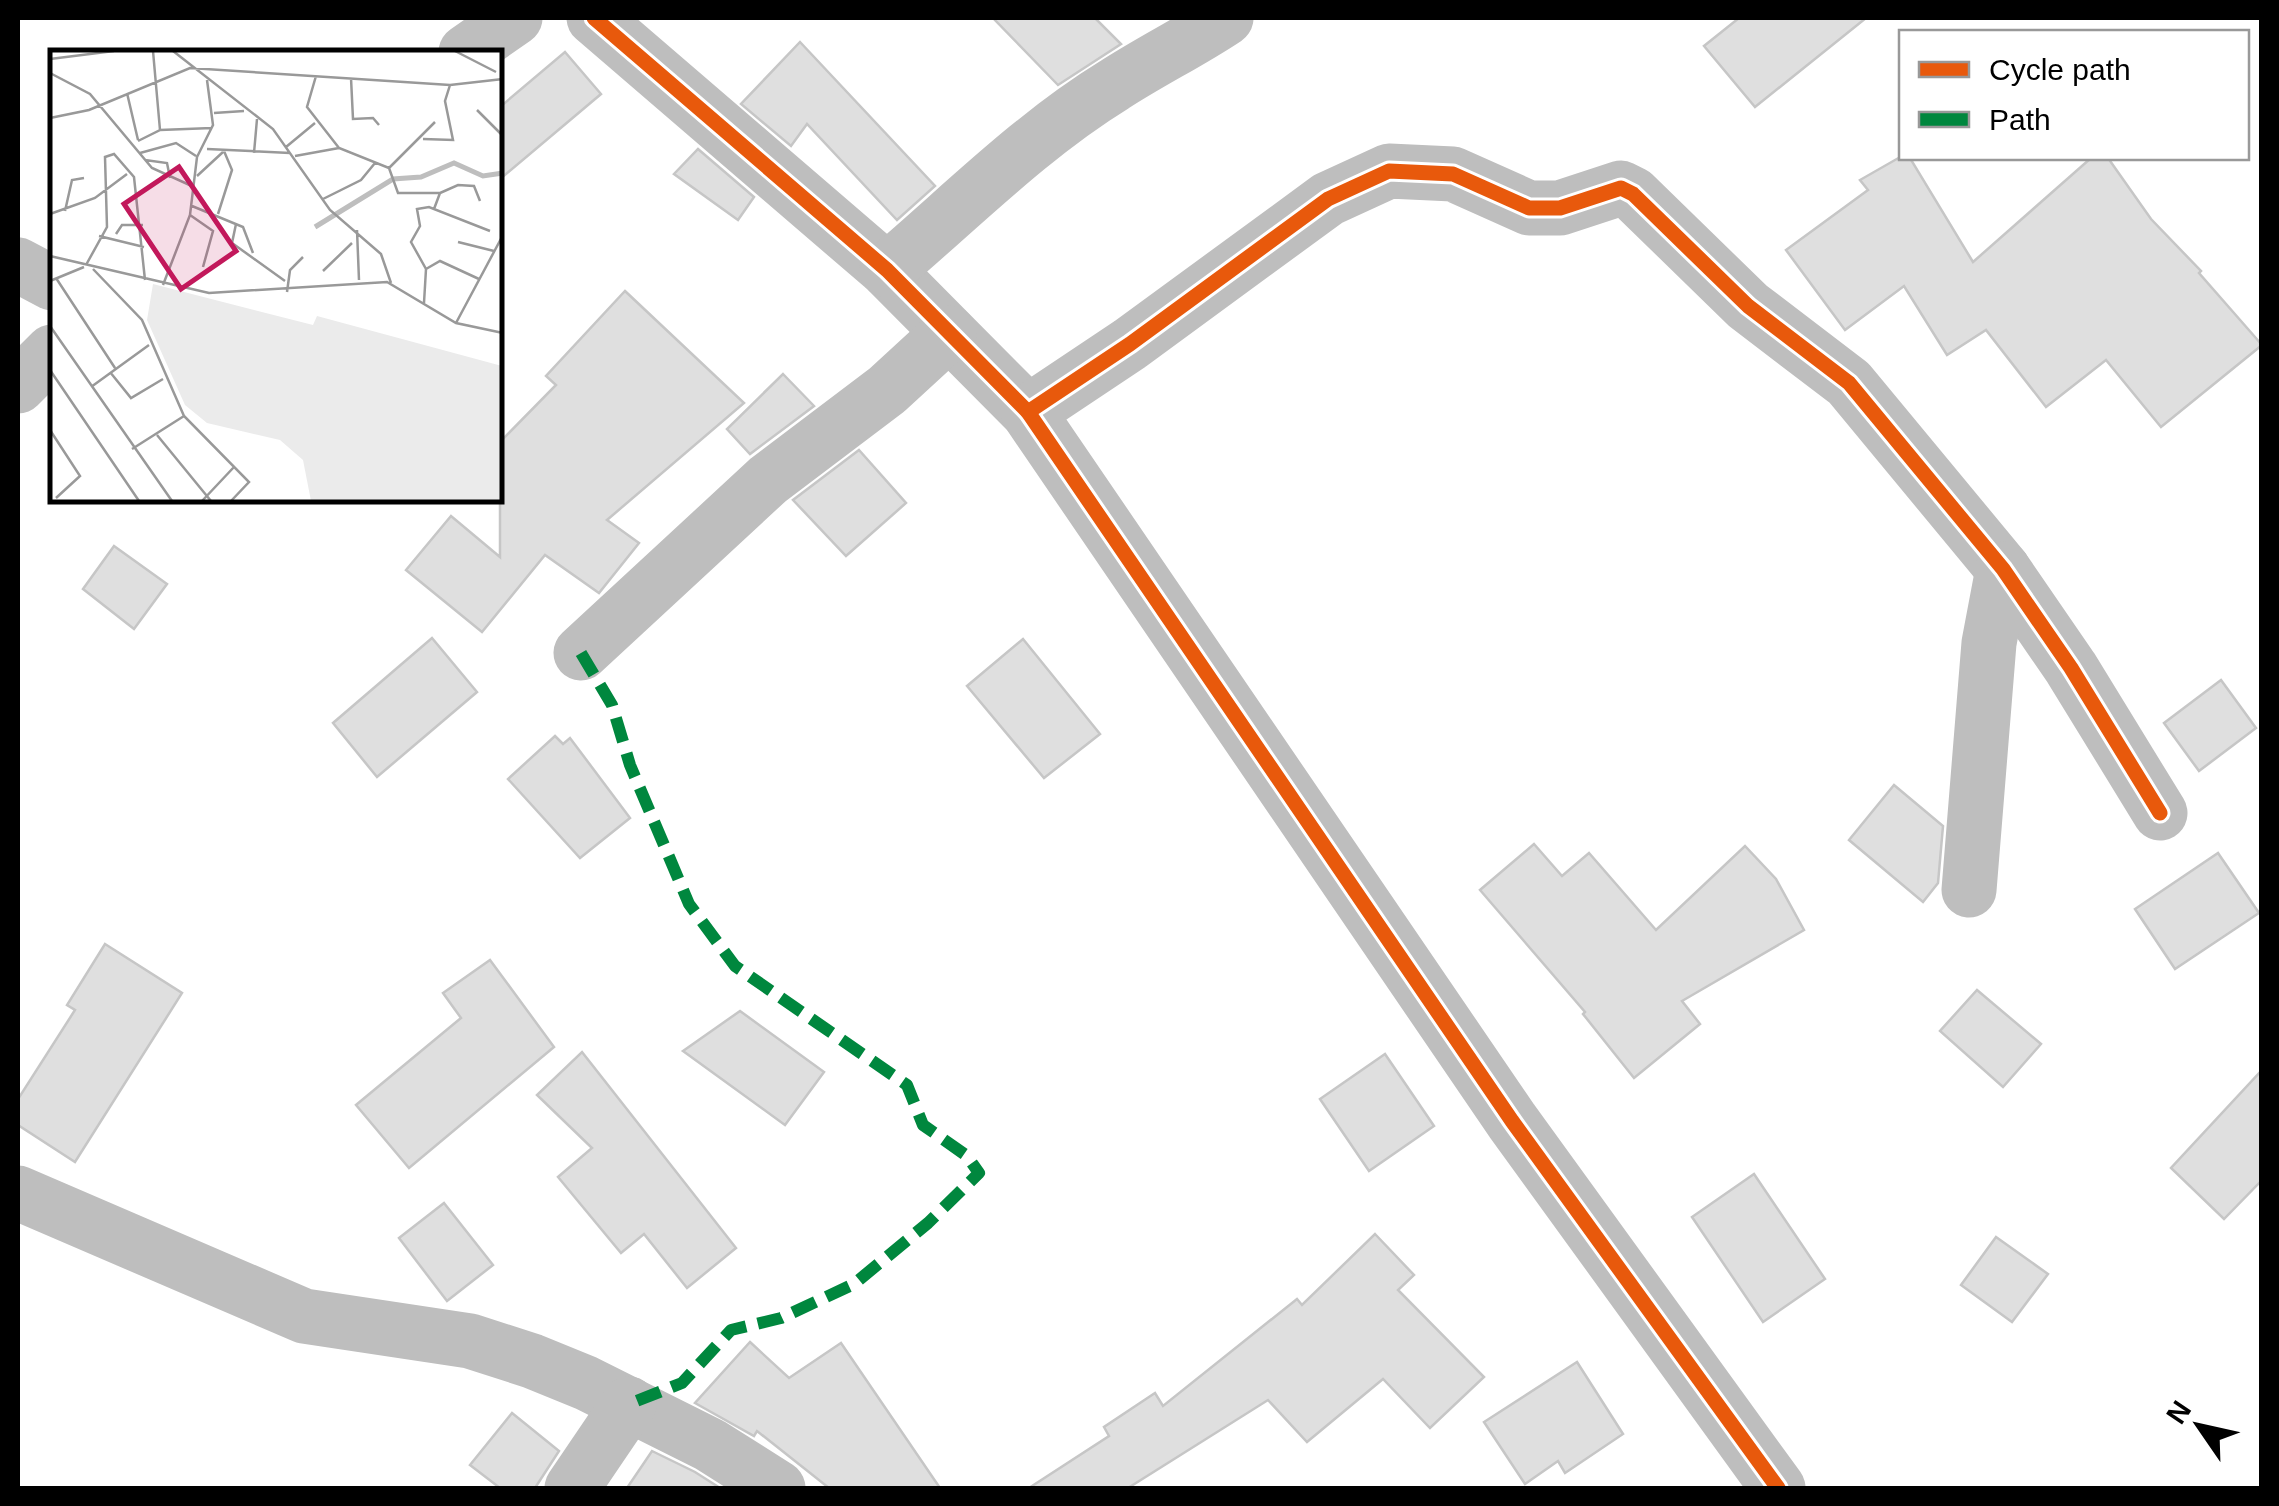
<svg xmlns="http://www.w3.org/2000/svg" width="2279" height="1506" font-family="Helvetica,sans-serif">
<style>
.building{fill:#dfdfdf;stroke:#c6c6c6;stroke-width:2.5}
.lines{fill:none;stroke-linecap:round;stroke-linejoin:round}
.minor{stroke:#bebebe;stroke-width:55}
.quiet{stroke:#00873e;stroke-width:12;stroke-dasharray:25 12;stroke-linecap:butt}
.cycleway-casing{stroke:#fff;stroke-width:21}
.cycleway{stroke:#e8590c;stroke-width:15}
.inset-river{fill:none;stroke:#bebebe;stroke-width:5}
.inset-road{fill:none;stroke:#999;stroke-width:2.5}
.view{fill:#c2185b;fill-opacity:0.15;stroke:#c2185b;stroke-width:5}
.inset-edge{fill:none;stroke:#000;stroke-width:5}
</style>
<rect width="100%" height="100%" fill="#fff"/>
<!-- building -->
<g class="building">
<polygon points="993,18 1095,18 1121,44 1058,85"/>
<polygon points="1739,18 1866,18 1755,107 1704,46"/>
<polygon points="800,42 935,186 897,220 807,124 791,146 741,104"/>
<polygon points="565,52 601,94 500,179 500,107"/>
<polygon points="698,149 754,197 738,220 674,174"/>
<polygon points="1902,156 1910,158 1973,262 2091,158 2108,158 2151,219 2201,271 2199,273 2262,345 2161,427 2106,360 2046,407 1986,330 1947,355 1904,286 1845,330 1786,250 1868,190 1860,180"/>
<polygon points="625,291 744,403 607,520 639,543 599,593 545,555 482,632 406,570 451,516 500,557 500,442 556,385 546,376"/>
<polygon points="783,374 814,406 750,454 727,429"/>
<polygon points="859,450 906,503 846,556 793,500"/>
<polygon points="114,546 167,584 134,629 83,589"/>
<polygon points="432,638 477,692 377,777 333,723"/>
<polygon points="1023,639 1100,734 1044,778 967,686"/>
<polygon points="2221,680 2256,728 2199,771 2164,723"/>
<polygon points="555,736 563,744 570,738 630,818 580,858 508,779"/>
<polygon points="1894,785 1943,826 1938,883 1923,902 1849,840"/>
<polygon points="1534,844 1562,876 1589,853 1656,930 1745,846 1776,879 1804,930 1682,1001 1700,1024 1634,1078 1583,1014 1585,1012 1480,890"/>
<polygon points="2218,853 2259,913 2175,969 2135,909"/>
<polygon points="105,944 182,993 75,1162 18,1125 18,1099 75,1010 67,1005"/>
<polygon points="490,960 554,1047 409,1168 356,1105 461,1018 443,993"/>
<polygon points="1977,990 2041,1044 2003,1087 1940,1031"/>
<polygon points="740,1011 824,1072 785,1125 683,1051"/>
<polygon points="582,1052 736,1248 687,1288 644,1234 621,1253 558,1177 592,1148 537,1095"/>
<polygon points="1385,1054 1434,1126 1369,1171 1320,1099"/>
<polygon points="2262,1070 2262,1180 2224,1219 2171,1168"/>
<polygon points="1754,1174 1825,1279 1763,1322 1692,1217"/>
<polygon points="444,1203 493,1265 447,1301 399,1238"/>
<polygon points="1375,1234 1414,1275 1398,1290 1484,1377 1430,1428 1383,1379 1307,1442 1268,1400 1128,1488 1029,1488 1109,1436 1104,1427 1155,1393 1163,1406 1297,1299 1302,1305"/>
<polygon points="1996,1237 2048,1274 2012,1322 1961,1285"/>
<polygon points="750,1342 789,1378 841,1343 940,1488 829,1488 757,1431 754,1436 695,1403"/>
<polygon points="1577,1362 1623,1434 1565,1473 1558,1461 1525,1484 1484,1422"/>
<polygon points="512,1413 559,1451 535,1488 500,1488 470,1465"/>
<polygon points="652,1451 695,1472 720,1488 627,1488"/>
</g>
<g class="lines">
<!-- minor -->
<g class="minor">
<polyline points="594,18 887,270 1028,412 1512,1121 1778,1488"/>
<polyline points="466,52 515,18"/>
<polyline points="18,265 52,283"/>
<path d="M887 270C961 207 1031 136 1114 85 1151 61 1190 42 1226 18"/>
<polyline points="18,386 52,352"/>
<polyline points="1028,412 1130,344 1328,199 1389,171 1453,174 1529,208 1560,208 1621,188 1633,194 1748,306 1849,383 2003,569 2071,668 2160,813"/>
<polyline points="581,653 768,480 887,390 949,333"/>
<polyline points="1969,890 1989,643 2003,569"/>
<polyline points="18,1193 304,1316 470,1341 532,1361 586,1383 710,1445 778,1488"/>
<polyline points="572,1488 629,1404"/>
</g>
<!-- quiet -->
<polyline class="quiet" points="581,653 612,705 630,765 689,904 735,966 907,1085 923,1125 967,1156 979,1173 928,1223 854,1284 781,1318 731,1330 682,1383 629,1404"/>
<defs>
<g id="cycleway">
<polyline points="594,18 887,270 1028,412 1512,1121 1778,1488"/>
<polyline points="1028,412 1130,344 1328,199 1389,171 1453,174 1529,208 1560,208 1621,188 1633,194 1748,306 1849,383 2003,569 2071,668 2160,813"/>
</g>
</defs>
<!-- cycleway casing -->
<use href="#cycleway" class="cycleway-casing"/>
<!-- cycleway -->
<use href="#cycleway" class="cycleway"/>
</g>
<!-- overview -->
<g transform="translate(50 50)">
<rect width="452" height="452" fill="#fff"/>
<path d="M103 234 263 275 267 266 452 316V451H261L253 410 230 390 157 373 135 355 97 270Z" fill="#ebebeb"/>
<path class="inset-river" d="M265 177 343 129 371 127 404 113 433 126 453 123"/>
<path class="inset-road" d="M123 1 223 79 280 160 331 204 341 233M405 1 446 22M0 9 64 1M0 23 40 44 102 118 144 137M266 26 257 57 289 98 339 118 348 143H390M301 28 303 69 323 68 329 75M77 43 88 90M427 60 453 86M164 63 194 61M0 68 39 60 140 18 400 35 453 29M110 80 162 78M373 89 403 90 395 51 400 35M88 91 110 80 103 1M236 97 265 73M157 99 240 103M90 103 126 93 146 106M204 103 207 69M245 106 289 98M95 110 117 113 120 128M339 118 385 72M147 126 173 102M273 149 311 130 325 113M142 156 193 177 203 203M384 159 390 143 408 135 424 136 430 151M15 161 22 130 34 128M0 164 45 148 77 124M168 164 182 120 174 101M140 165 163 181 153 217M186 174 182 193 235 231M307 180 309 230M66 184 72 175H93M49 186 94 197M408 192 444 201M0 206 159 243 337 232 406 273 453 283M36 215 57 177 55 107 64 104 84 127 95 230M43 219 92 270 134 366 199 432 181 451M376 219 390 211 429 229M273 221 302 193M6 228 65 318M0 231 34 217M113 235 140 165 147 107 163 75 157 30M237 242 240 220 253 207M374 253 376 219 361 192 370 176 367 159 379 157 440 181M406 273 453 185M0 276 122 451M0 320 89 451M60 322 81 348 113 329M41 337 99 295M0 380 30 426 6 448M107 385 161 451M82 399 134 366M152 451 184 417"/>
<path class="view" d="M129 117 186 201 131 239 74 154Z"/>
<rect width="452" height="452" class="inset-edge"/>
</g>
<!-- border -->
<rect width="2279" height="1506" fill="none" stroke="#000000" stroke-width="40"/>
<!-- legend -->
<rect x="1899" y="30" width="350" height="130" fill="#ffffff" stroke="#999999" stroke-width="2.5"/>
<rect x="1919" y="62" width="50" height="15" fill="#e8590c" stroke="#999999" stroke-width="2.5"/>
<text x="1989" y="80" font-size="30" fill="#000000">Cycle path</text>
<rect x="1919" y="112" width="50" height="15" fill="#00873e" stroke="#999999" stroke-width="2.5"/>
<text x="1989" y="130" font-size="30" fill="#000000">Path</text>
<!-- north arrow -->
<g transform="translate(2199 1426) rotate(304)" stroke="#ffffff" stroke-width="8" paint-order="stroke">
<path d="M0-8L18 38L0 25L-18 38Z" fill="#000000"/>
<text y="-15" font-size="28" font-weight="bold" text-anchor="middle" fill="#000000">N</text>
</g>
</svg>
